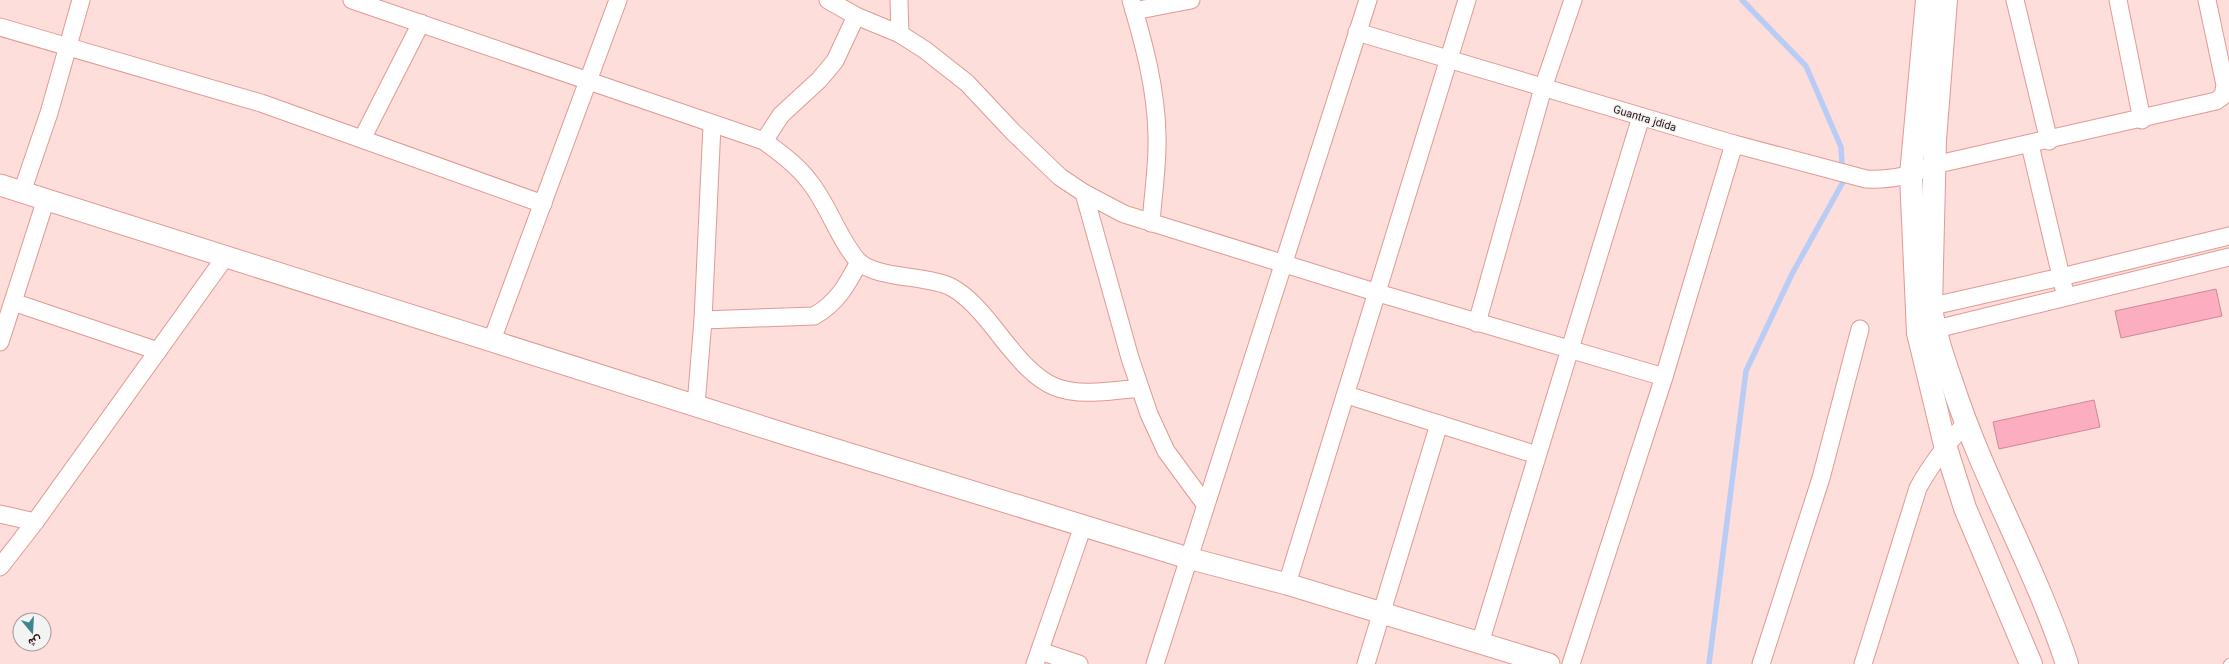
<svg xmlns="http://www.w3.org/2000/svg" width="2229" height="664" font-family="Georgia,Vazirmatn,serif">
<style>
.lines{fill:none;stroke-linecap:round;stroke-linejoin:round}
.stream{stroke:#b8ccf6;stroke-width:5.5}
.building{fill:#fcaec0;stroke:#ce8898}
.service-casing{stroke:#e19993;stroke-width:10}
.minor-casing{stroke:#e19993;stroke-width:19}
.tertiary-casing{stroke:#e19993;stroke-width:23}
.secondary-casing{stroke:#e19993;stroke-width:24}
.service{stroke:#fff;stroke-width:8}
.minor{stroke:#fff;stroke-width:17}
.tertiary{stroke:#fff;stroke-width:21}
.secondary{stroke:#fff;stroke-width:22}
.labels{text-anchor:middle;stroke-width:3;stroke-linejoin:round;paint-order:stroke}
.street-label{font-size:11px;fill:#290f0d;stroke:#f3f3f3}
</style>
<rect width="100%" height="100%" fill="#fddedb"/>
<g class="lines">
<!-- stream -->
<polyline class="stream" points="1709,664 1746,371 1792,274 1843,182 1841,147 1806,66 1742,0"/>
</g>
<!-- building -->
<g class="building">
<polygon points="2216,289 2222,316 2121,338 2115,311"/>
<polygon points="2094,400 2100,427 1999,449 1993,422"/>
</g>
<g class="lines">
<defs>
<polyline id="service" points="2228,664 2229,663"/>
<g id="minor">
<path d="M352 0 764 141C780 153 797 165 809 181 828 204 839 240 858 261 876 279 927 275 951 287 968 296 982 313 994 328 1046 395 1056 398 1140 388"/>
<polyline points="828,0 856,16 900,34 925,50 967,83 1013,132 1060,177 1084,193 1124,214 1378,293 1664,377"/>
<polyline points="899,0 900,34"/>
<path d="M1131 0C1144 44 1156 88 1157 135 1158 164 1153 194 1151 223"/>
<polyline points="2015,0 2049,141"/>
<polyline points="2118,0 2142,120"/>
<polyline points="1134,11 1191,0"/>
<polyline points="0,27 261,103 543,204"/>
<path d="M1357 32 1734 144 1866 179C1893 180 1909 176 1934 165L2216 101 2223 96 2225 85 2207 0"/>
<polyline points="362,139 421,23"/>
<polyline points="764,141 781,115 819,80 835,61 856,16"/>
<polyline points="2030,145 2064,289"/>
<polyline points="22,192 49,113 81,0"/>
<polyline points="1084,193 1130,358 1149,414 1166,451 1205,504"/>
<polyline points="13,302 158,351"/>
<polyline points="1920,309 2061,277 2229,236"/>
<path d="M703 320 814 316C837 303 847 285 859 262"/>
<polyline points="1477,323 1543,88 1573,0"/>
<polyline points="1924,332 2229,257"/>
<polyline points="492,340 618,0"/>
<polyline points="0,342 46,199"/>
<polyline points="1347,395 1537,455"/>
<polyline points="696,405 703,320 712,125"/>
<polyline points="0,514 35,522"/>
<polyline points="0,567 35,522 226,256"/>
<polyline points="1287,584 1467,0"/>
<polyline points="1480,643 1641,117"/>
<polyline points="1040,651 1079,664"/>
<polyline points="1035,664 1083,526"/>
<polyline points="1155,664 1368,0"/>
<polyline points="1366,664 1439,424"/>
<polyline points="1571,664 1664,377 1734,144"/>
<polyline points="1761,664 1821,478 1860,329"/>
<path d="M1863 664 1918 488C1931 464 1947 444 1965 424"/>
</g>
<polyline id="tertiary" points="0,185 788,435 1188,558 1287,584 1549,664"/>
<g id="secondary">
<polyline points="1927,0 1911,175 1918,333 1945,445 1965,508 2031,664"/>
<path d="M1946 0 1935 140 1931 307C1935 335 1944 360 1953 386 1984 481 2036 569 2067 664"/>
</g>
</defs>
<!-- service casing -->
<use href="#service" class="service-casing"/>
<!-- minor casing -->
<use href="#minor" class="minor-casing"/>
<!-- tertiary casing -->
<use href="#tertiary" class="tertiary-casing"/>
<!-- secondary casing -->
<use href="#secondary" class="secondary-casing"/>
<!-- service -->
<use href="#service" class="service"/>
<!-- minor -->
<use href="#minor" class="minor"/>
<!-- tertiary -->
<use href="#tertiary" class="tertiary"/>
<!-- secondary -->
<use href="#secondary" class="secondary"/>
</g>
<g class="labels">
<!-- street labels -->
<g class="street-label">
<text transform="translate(1645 118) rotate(17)" y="4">Guantra jdida</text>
</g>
</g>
<!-- north arrow -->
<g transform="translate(32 632) rotate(162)"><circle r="19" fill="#f3f3f3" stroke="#a29897"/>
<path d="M0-3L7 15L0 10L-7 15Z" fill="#3e858d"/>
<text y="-6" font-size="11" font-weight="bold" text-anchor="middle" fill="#290f0d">ش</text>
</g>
</svg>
